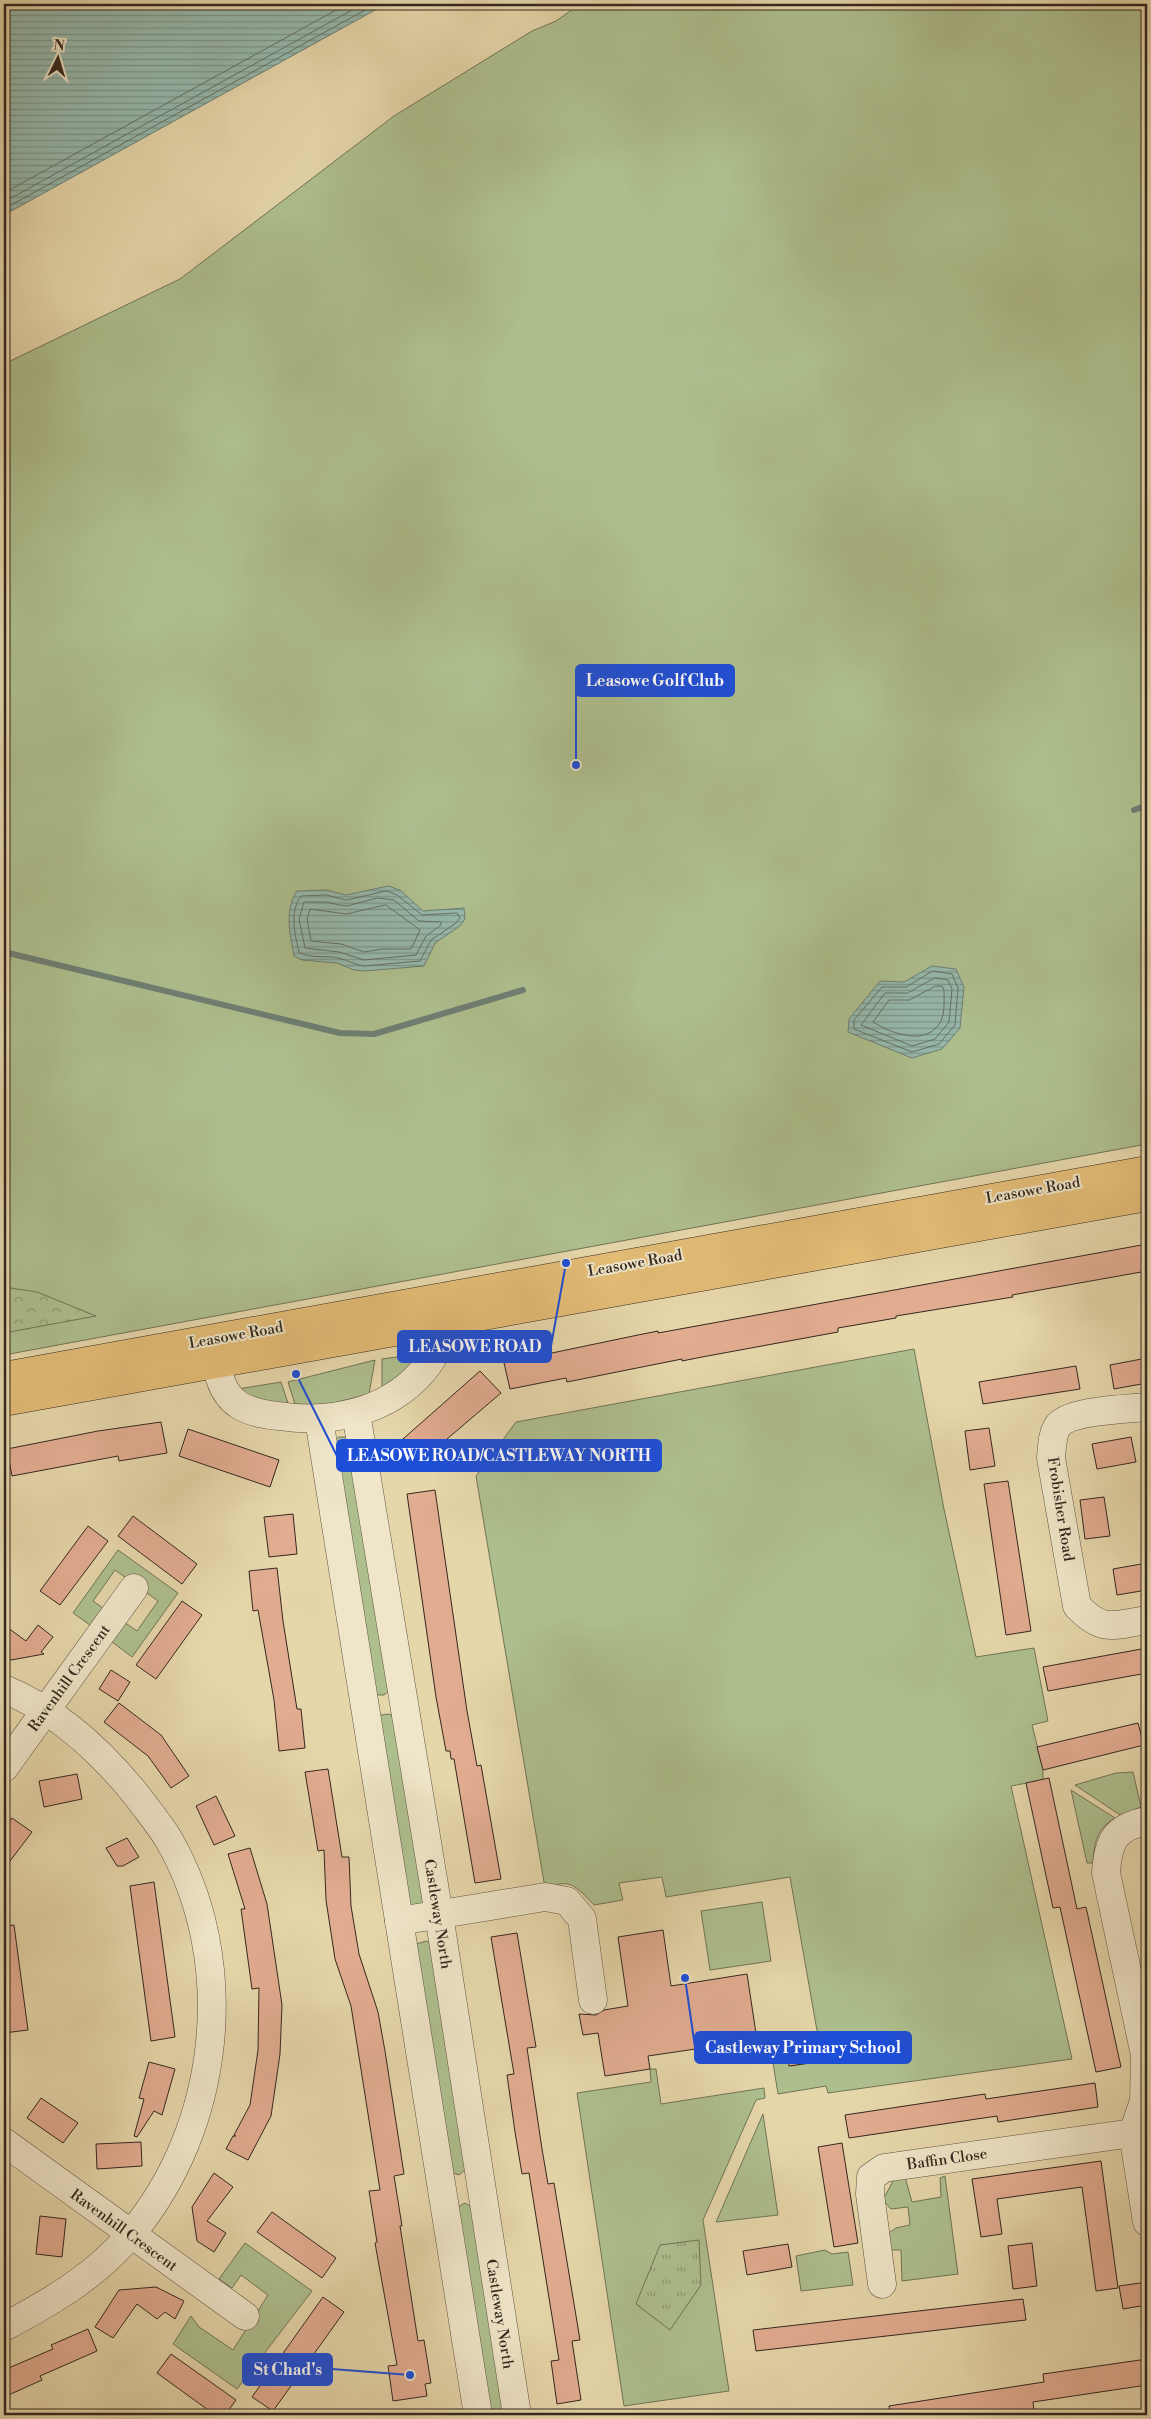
<svg xmlns="http://www.w3.org/2000/svg" width="1151" height="2419" font-family="'Libre Bodoni',serif">
<style>
.green{fill:#aebf8e;stroke:#707456}
.forest{fill:url(#forest-crowns);stroke:#707456}
.park{fill:url(#park-tufts);stroke:#707456}
.water{fill:url(#water-rules);stroke:#6e7f74}
.lines{fill:none;stroke-linecap:round;stroke-linejoin:round}
.shore{stroke:#647066;stroke-width:1}
.stream{stroke:#6e7f74;stroke-width:6}
.building{fill:#e2ac91;stroke:#33281f}
.minor-casing{stroke:#605442;stroke-width:29}
.major-casing{stroke:#33281f;stroke-width:29}
.minor{stroke:#efe5c8;stroke-width:28}
.major{stroke:#e3bc76;stroke-width:28}
.labels{text-anchor:middle;stroke-width:4;stroke-linejoin:round;paint-order:stroke}
.street-label{font-size:15px;fill:#33281f;stroke:#efe5c8}
.leader{fill:none;stroke:#1d4ed8;stroke-width:2}
.callout-dot{fill:#1d4ed8;stroke:#efe5c8;stroke-width:2}
.callout{fill:#1d4ed8;stroke:#1d4ed8;stroke-width:2}
.callout-label{font-size:16px;text-anchor:middle;font-weight:bold;fill:#fff}
</style>
<defs>
<pattern id="forest-crowns" width="20" height="18" patternUnits="userSpaceOnUse" patternTransform="scale(1.25)"><rect width="20" height="18" fill="#aebf8e"/><path d="M2 6a3 3 0 1 1 6 0M12 15a3 3 0 1 1 6 0" fill="none" stroke="#8e9b73"/></pattern>
<pattern id="park-tufts" width="24" height="20" patternUnits="userSpaceOnUse" patternTransform="scale(1.25)"><rect width="24" height="20" fill="#aebf8e"/><path d="M3 7l-1-3M5 7V3M7 7l1-3M15 17l-1-3M17 17v-4M19 17l1-3" fill="none" stroke="#8e9b73"/></pattern>
<pattern id="water-rules" width="6" height="5" patternUnits="userSpaceOnUse" patternTransform="scale(1.25)"><rect width="6" height="5" fill="#96b9ad"/><path d="M0 2.5h6" fill="none" stroke="#7b968c"/></pattern>
</defs>
<rect width="100%" height="100%" fill="#e6d7ab"/>
<filter id="stains"><feTurbulence type="fractalNoise" baseFrequency=".004" numOctaves="4"/><feColorMatrix values="0 0 0 0 .2 0 0 0 0 .09 0 0 0 0 .02 0 0 0 .5 -.17"/></filter>
<radialGradient id="worn" r=".72"><stop offset=".6" stop-color="#630" stop-opacity="0"/><stop offset="1" stop-color="#630" stop-opacity=".3"/></radialGradient>
<!-- green -->
<g class="green">
<polygon points="580,4 1147,4 1147,1144 4,1355 4,364 180,279 394,116 532,31 556,21"/>
<path d="M914 1349 944 1509 976 1657 1034 1648 1048 1721 1032 1725 1043 1769V1780L1011 1786 1072 2059 828 2093 826 2086 778 2094 771 2050 786 2048 790 2066 817 2062 814 2043 819 2042 790 1877 666 1897 662 1877 619 1883 623 1900 594 1905C575 1886 572 1878 545 1888L476 1476 516 1422Z"/>
<polygon points="418,1354 416,1364 382,1387 382,1359"/>
<polygon points="375,1360 369,1394 322,1406 295,1404 288,1382"/>
<polygon points="281,1382 289,1406 243,1395 238,1389"/>
<polygon points="339,1437 346,1437 392,1688 384,1695 376,1695 331,1444"/>
<polygon points="118,1550 178,1593 132,1657 111,1641 124,1622 137,1631 158,1601 115,1570 93,1601 103,1608 90,1625 73,1613"/>
<polygon points="390,1714 396,1722 426,1902 413,1907 406,1904 377,1723 381,1715"/>
<polygon points="1133,1772 1141,1807 1120,1815 1075,1785 1116,1773"/>
<path d="M1071 1790 1115 1818C1097 1829 1094 1842 1093 1863H1087Z"/>
<polygon points="762,1902 771,1961 710,1970 701,1911"/>
<polygon points="427,1941 432,1945 467,2168 459,2175 448,2171 412,1945"/>
<polygon points="650,2069 656,2069 661,2104 764,2088 765,2098 756,2100 703,2220 729,2391 624,2406 577,2093 651,2082"/>
<polygon points="763,2114 778,2215 716,2222"/>
<polygon points="945,2176 958,2274 902,2281 901,2250 890,2250 886,2235 896,2228 910,2225 908,2207 891,2209 883,2200 893,2181 905,2177 912,2202 941,2197 940,2178"/>
<polygon points="465,2203 473,2208 506,2415 487,2415 456,2208"/>
<polygon points="245,2243 312,2291 237,2389 173,2344 191,2316 199,2327 233,2350 268,2295 241,2275 232,2288 219,2279"/>
<polygon points="825,2250 832,2254 848,2252 853,2285 801,2291 796,2256"/>
</g>
<!-- forest -->
<polygon class="forest" points="4,1287 37,1292 96,1316 4,1333"/>
<!-- park -->
<polygon class="park" points="699,2240 701,2285 670,2330 636,2304 660,2245"/>
<!-- water -->
<g class="water">
<polygon points="4,4 386,4 4,215"/>
<path d="M388 886 400 890 423 911 464 908 465 919 460 926 435 943 424 966 365 971 354 970 337 963 302 960 294 956C290 933 284 911 297 891L326 890 346 895Z"/>
<polygon points="932,966 956,969 964,987 960,1028 942,1049 912,1058 848,1032 849,1019 880,981 904,982"/>
</g>
<g class="lines">
<!-- shore -->
<g class="shore">
<polyline points="4,193 347,4"/>
<polyline points="4,202 363,4"/>
<polyline points="4,209 376,4"/>
<path d="M387 891 397 895 422 915 457 913 460 918 456 923 431 940 420 961 364 966C355 965 348 960 338 958 326 955 310 959 299 952 295 935 289 912 301 896L326 895 346 900Z"/>
<polygon points="378,898 394,900 419,921 441,922 441,925 426,936 416,955 364,960 339,952 305,948 299,919 304,902 325,902 346,906"/>
<polygon points="386,905 420,930 411,949 383,949 364,952 341,944 311,941 307,919 310,909 346,914"/>
<polygon points="933,971 952,974 958,988 955,1025 939,1044 912,1052 854,1029 854,1020 882,987 906,987"/>
<polygon points="935,978 948,980 952,989 949,1022 935,1039 912,1046 861,1025 885,993 907,993"/>
<path d="M936 986H942L944 990C944 999 945 1013 941 1021 927 1047 892 1034 873 1022L889 1000H909Z"/>
</g>
<!-- stream -->
<g class="stream">
<polyline points="1134,810 1147,805"/>
<polyline points="4,952 340,1033 374,1034 523,990"/>
</g>
</g>
<!-- building -->
<g class="building">
<polygon points="1147,1244 1147,1271 1012,1295 1013,1297 896,1316 896,1318 838,1328 838,1332 702,1357 682,1361 682,1359 567,1382 566,1378 510,1389 504,1363 638,1335 658,1331 658,1333"/>
<polygon points="1147,1358 1147,1383 1114,1389 1110,1365"/>
<polygon points="1076,1366 1080,1389 983,1404 979,1382"/>
<polygon points="480,1371 501,1393 413,1468 395,1446"/>
<polygon points="161,1422 167,1453 119,1461 118,1456 12,1476 7,1449 98,1431"/>
<polygon points="989,1428 995,1466 970,1470 965,1431"/>
<polygon points="188,1429 279,1460 270,1487 179,1456"/>
<polygon points="1131,1437 1136,1462 1097,1469 1092,1444"/>
<polygon points="1008,1481 1031,1631 1006,1635 984,1484"/>
<polygon points="435,1490 467,1711 477,1766 481,1765 501,1879 475,1883 454,1759 451,1759 450,1751 446,1751 436,1697 407,1494"/>
<polygon points="1104,1497 1110,1536 1085,1539 1080,1500"/>
<polygon points="293,1514 297,1554 269,1557 264,1517"/>
<polygon points="133,1516 197,1564 182,1584 118,1536"/>
<polygon points="88,1526 108,1541 60,1605 40,1591"/>
<polygon points="1147,1563 1147,1590 1117,1595 1113,1569"/>
<polygon points="277,1568 283,1621 297,1709 301,1709 305,1748 279,1751 274,1700 258,1610 253,1611 249,1571"/>
<polygon points="182,1601 202,1615 156,1679 136,1665"/>
<polygon points="4,1625 26,1641 38,1625 53,1637 41,1652 44,1654 11,1660 4,1653"/>
<polygon points="1147,1648 1147,1673 1048,1691 1043,1667"/>
<polygon points="111,1670 130,1682 118,1701 99,1689"/>
<polygon points="119,1703 161,1735 189,1776 171,1788 148,1756 104,1722"/>
<polygon points="1138,1723 1144,1745 1043,1770 1037,1747"/>
<polygon points="328,1769 342,1857 349,1857 351,1906 359,1954 378,2012 385,2051 404,2174 394,2176 402,2226 400,2226 418,2341 424,2340 431,2383 425,2384 427,2396 393,2401 388,2366 397,2365 375,2243 377,2242 369,2191 380,2190 351,2006 335,1959 326,1900 324,1850 318,1851 305,1772"/>
<polygon points="77,1774 82,1799 44,1807 39,1781"/>
<polygon points="1049,1778 1077,1909 1086,1907 1121,2067 1096,2072 1060,1907 1053,1908 1026,1783"/>
<polygon points="216,1796 235,1836 214,1845 196,1806"/>
<polygon points="12,1818 32,1832 4,1869 4,1829"/>
<polygon points="127,1838 139,1857 123,1866 117,1866 106,1848"/>
<polygon points="250,1848 267,1904 282,2005 280,2054 271,2116 248,2160 226,2149 233,2136 236,2136 234,2135 250,2105 258,2050 259,1988 252,1989 241,1909 245,1909 228,1854"/>
<polygon points="154,1882 175,2037 151,2041 130,1886"/>
<polygon points="14,1925 28,2030 4,2033 4,1926"/>
<polygon points="663,1930 671,1986 747,1974 757,2040 648,2056 650,2069 605,2076 598,2033 583,2035 579,2014 596,2015 604,2010 628,2006 618,1937"/>
<polygon points="517,1933 536,2047 527,2048 542,2149 548,2184 554,2183 580,2340 572,2341 581,2400 557,2404 551,2361 559,2360 529,2173 522,2174 515,2132 507,2075 514,2074 491,1937"/>
<polygon points="813,2038 817,2062 789,2066 785,2042"/>
<polygon points="149,2062 175,2069 162,2115 154,2111 137,2137 134,2136 144,2099 139,2098"/>
<polygon points="1095,2083 1098,2107 998,2122 997,2116 849,2138 845,2115 985,2094 986,2099"/>
<polygon points="41,2098 78,2123 63,2143 27,2118"/>
<polygon points="141,2142 142,2166 97,2169 96,2144"/>
<polygon points="842,2143 858,2243 834,2247 818,2147"/>
<polygon points="1101,2161 1118,2288 1096,2291 1082,2187 997,2199 1002,2234 981,2237 972,2179"/>
<polygon points="214,2173 233,2187 207,2221 226,2233 214,2252 197,2241 192,2207"/>
<polygon points="272,2212 336,2258 322,2278 257,2232"/>
<polygon points="40,2216 66,2219 62,2257 36,2254"/>
<polygon points="1032,2243 1037,2286 1013,2289 1008,2246"/>
<polygon points="788,2244 792,2267 747,2275 743,2251"/>
<polygon points="1147,2282 1147,2305 1123,2309 1119,2286"/>
<polygon points="156,2287 184,2301 175,2319 165,2312 157,2319 137,2304 113,2338 95,2327 119,2290"/>
<polygon points="323,2297 344,2312 273,2411 252,2397"/>
<polygon points="1023,2299 1026,2320 756,2351 753,2330"/>
<polygon points="88,2329 97,2351 40,2376 42,2380 4,2397 4,2370 53,2349 51,2345"/>
<polygon points="171,2354 236,2400 225,2415 215,2415 157,2373"/>
<polygon points="1147,2359 1147,2385 1033,2402 1034,2410 999,2415 890,2415 889,2406 1044,2382 1043,2374"/>
</g>
<g class="lines">
<defs>
<g id="minor">
<path d="M212 1340C216 1362 218 1392 239 1405 250 1412 267 1415 279 1416 331 1424 387 1412 422 1372 429 1364 437 1353 439 1342 440 1330 434 1313 432 1301"/>
<path d="M1147 1407C1128 1409 1068 1410 1057 1427 1052 1436 1052 1447 1051 1458L1077 1606C1103 1633 1113 1625 1147 1620"/>
<polyline points="356,1413 439,1915 517,2415"/>
<polyline points="319,1419 478,2415"/>
<path d="M4 1689C58 1711 102 1752 138 1797 148 1811 160 1825 169 1840 239 1962 221 2127 131 2234 96 2276 51 2302 4 2327"/>
<polyline points="4,1768 134,1588"/>
<path d="M1147 1821C1115 1827 1108 1841 1106 1873L1145 2055 1144 2101 1133 2133 1147 2222"/>
<polyline points="399,1921 545,1897 567,1901 582,1919 593,2000"/>
<polyline points="4,2142 245,2316"/>
<polyline points="882,2284 870,2194 871,2177 884,2168 1133,2133"/>
</g>
<g id="major">
<polyline points="4,1376 1147,1170"/>
<polyline points="4,1402 1147,1197"/>
</g>
</defs>
<!-- minor casing -->
<use href="#minor" class="minor-casing"/>
<!-- major casing -->
<use href="#major" class="major-casing"/>
<!-- minor -->
<use href="#minor" class="minor"/>
<!-- major -->
<use href="#major" class="major"/>
</g>
<g class="labels">
<!-- street labels -->
<g class="street-label">
<text transform="translate(1033 1190) rotate(-10)" y="5">Leasowe Road</text>
<text transform="translate(635 1263) rotate(-10)" y="5">Leasowe Road</text>
<text transform="translate(236 1335) rotate(-10)" y="5">Leasowe Road</text>
<text transform="translate(1061 1509) rotate(81)" y="5">Frobisher Road</text>
<text transform="translate(69 1678) rotate(-54)" y="5">Ravenhill Crescent</text>
<text transform="translate(438 1914) rotate(81)" y="5">Castleway North</text>
<text transform="translate(947 2159) rotate(-8)" y="5">Baffin Close</text>
<text transform="translate(124 2230) rotate(36)" y="5">Ravenhill Crescent</text>
<text transform="translate(500 2314) rotate(81)" y="5">Castleway North</text>
</g>
</g>
<!-- callouts -->
<path class="leader" d="M576 765L576 681M566 1263L551 1346M296 1374L337 1456M685 1978L695 2047M410 2375L332 2369"/>
<g class="callout-dot">
<circle cx="576" cy="765" r="5"/>
<circle cx="566" cy="1263" r="5"/>
<circle cx="296" cy="1374" r="5"/>
<circle cx="685" cy="1978" r="5"/>
<circle cx="410" cy="2375" r="5"/>
</g>
<g class="callout">
<rect x="576" y="665" width="158" height="31" rx="5"/>
<rect x="398" y="1331" width="153" height="31" rx="5"/>
<rect x="337" y="1440" width="324" height="31" rx="5"/>
<rect x="695" y="2032" width="216" height="31" rx="5"/>
<rect x="243" y="2354" width="89" height="31" rx="5"/>
</g>
<g class="callout-label">
<text x="655" y="686">Leasowe Golf Club</text>
<text x="475" y="1352">LEASOWE ROAD</text>
<text x="499" y="1461">LEASOWE ROAD/CASTLEWAY NORTH</text>
<text x="803" y="2053">Castleway Primary School</text>
<text x="288" y="2375">St Chad's</text>
</g>
<!-- margin -->
<rect width="1151" height="2419" fill="none" stroke="#e6d7ab" stroke-width="20"/>
<rect x="5" y="5" width="1141" height="2409" fill="none" stroke="#33281f" stroke-width="2.5"/>
<rect x="10" y="10" width="1131" height="2399" fill="none" stroke="#33281f"/>
<!-- north arrow -->
<g transform="translate(58 58) rotate(5)" stroke="#efe5c8" stroke-width="4" paint-order="stroke">
<path d="M0-4L9 19L0 12L-9 19Z" fill="#33281f"/>
<text y="-8" font-size="14" font-weight="bold" text-anchor="middle" fill="#33281f">N</text>
</g>
<rect width="100%" height="100%" filter="url(#stains)"/>
<rect width="100%" height="100%" fill="url(#worn)"/>
</svg>
